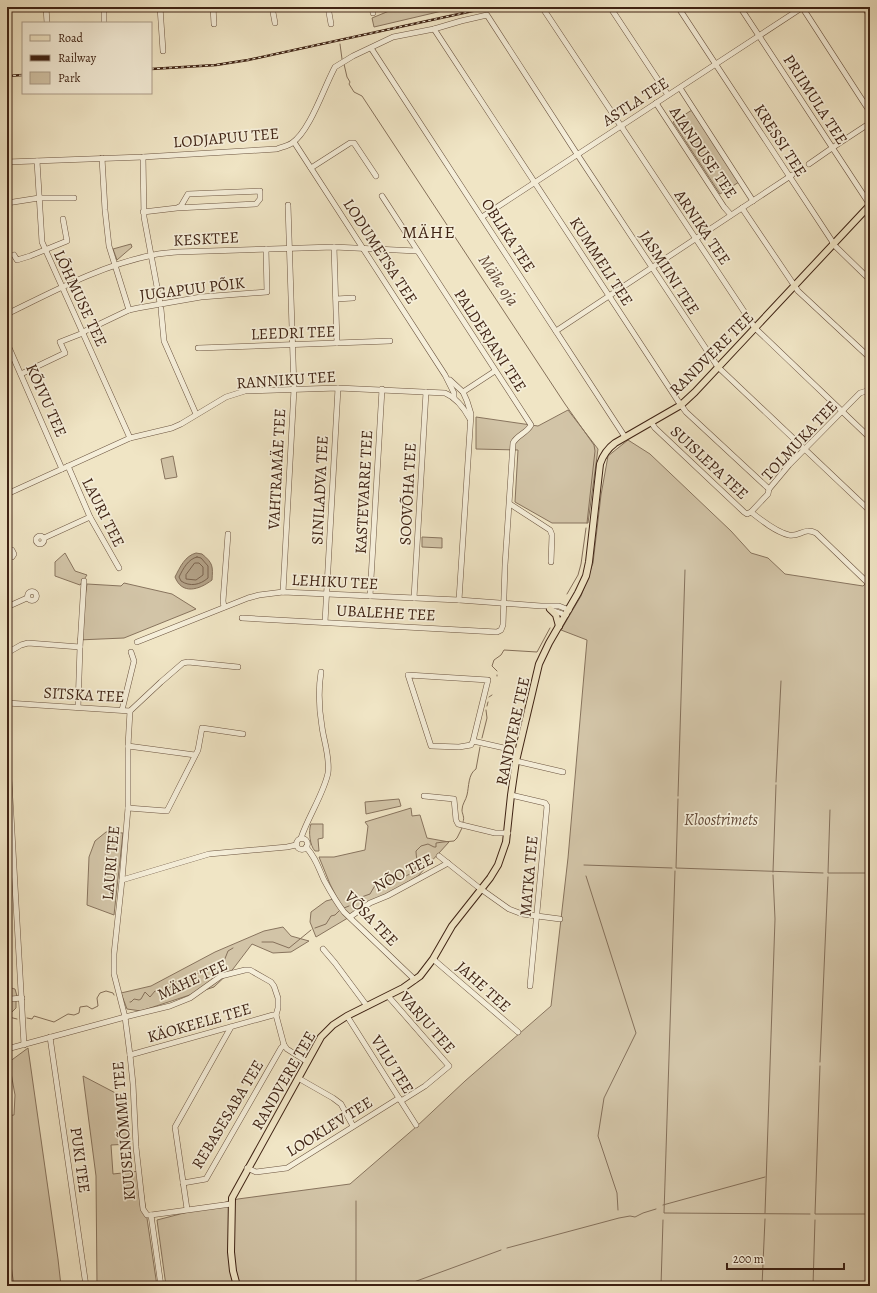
<svg xmlns="http://www.w3.org/2000/svg" width="877" height="1293" font-family="Alegreya,serif">
<style>
.green{fill:#d2c4a7;stroke:#88745e}
.water{fill:#b4a389;stroke:#85705a}
.lines{fill:none;stroke-linecap:round;stroke-linejoin:round}
.shore{stroke:#7a634e;stroke-width:1}
.stream{stroke:#85705a;stroke-width:1}
.minor-casing{stroke:#6b5440;stroke-width:6}
.major-casing{stroke:#3f2314;stroke-width:8}
.minor{stroke:#f5eed9;stroke-width:5}
.major{stroke:#f0e5c5;stroke-width:6}
.rail-casing{stroke:#3f2314;stroke-width:2.5}
.rail{stroke:#f5eed9;stroke-width:1;stroke-dasharray:3;stroke-linecap:butt}
.labels{text-anchor:middle;stroke-width:3.5;stroke-linejoin:round;paint-order:stroke}
.street-label{font-size:16px;fill:#3f2314;stroke:#f5eed9}
.park-label{font-size:16px;font-style:italic;fill:#644b39;stroke:#f5eed9}
.water-label{font-size:17px;font-style:italic;fill:#624937;stroke:#f5eed9}
.quarter-label{font-size:18px;letter-spacing:1px;fill:#3f2314;stroke:#f5eed9}
</style>
<rect width="100%" height="100%" fill="#f0e5c5"/>
<filter id="stains"><feTurbulence type="fractalNoise" baseFrequency=".005" numOctaves="4"/><feColorMatrix values="0 0 0 0 .2 0 0 0 0 .09 0 0 0 0 .02 0 0 0 .5 -.17"/></filter>
<radialGradient id="worn" r=".72"><stop offset=".6" stop-color="#630" stop-opacity="0"/><stop offset="1" stop-color="#630" stop-opacity=".3"/></radialGradient>
<!-- green -->
<g class="green">
<polygon points="388,7 459,7 374,27 372,18 389,11"/>
<polygon points="692,110 739,182 720,194 673,122"/>
<polygon points="131,244 132,247 117,260 113,249"/>
<polygon points="568,410 598,449 588,523 552,523 515,502 518,450 476,449 476,417 538,426"/>
<polygon points="628,440 650,454 731,531 751,553 768,558 785,574 863,586 865,584 870,588 870,1286 166,1286 157,1220 238,1199 350,1184 416,1127 465,1081 551,1006 568,858 587,640 561,630 581,596 593,563 601,495 608,456"/>
<polygon points="173,456 177,477 165,479 161,459"/>
<polygon points="422,537 442,538 442,548 422,547"/>
<polygon points="65,553 75,571 87,575 80,585 55,576 55,562"/>
<polygon points="124,583 172,594 196,609 124,638 78,640 87,584 121,586"/>
<polygon points="399,799 401,806 366,814 365,802"/>
<polygon points="411,808 412,816 420,815 427,838 449,842 418,876 316,937 310,922 311,912 326,901 337,898 330,884 319,857 334,857 365,850 368,826 365,822"/>
<path d="M311 824H323V838L318 839 319 851H315C310 846 308 831 311 824Z"/>
<polygon points="106,832 123,833 114,915 87,905 89,857 95,841"/>
<polygon points="283,927 291,936 309,941 291,952 273,953 252,944 233,969 214,987 141,1011 127,1009 121,993 151,986 215,952 264,931"/>
<polygon points="7,987 15,989 17,996 16,996 16,1008 7,1017"/>
<polygon points="28,1048 58,1259 61,1286 14,1286 7,1238 7,1116 14,1115 15,1095 9,1062"/>
<polygon points="83,1076 127,1099 130,1144 111,1145 113,1174 140,1171 157,1286 97,1286 96,1176"/>
</g>
<!-- water -->
<path class="water" d="M196 553 202 554C213 563 213 566 212 580 199 590 182 595 175 577 180 567 185 556 196 553Z"/>
<g class="lines">
<!-- shore -->
<g class="shore">
<path d="M197 557 201 558 208 566V578C200 585 190 587 181 581L179 577C183 569 188 559 197 557Z"/>
<polygon points="195,563 199,563 203,567 203,575 196,580 186,579 186,575"/>
</g>
<!-- stream -->
<g class="stream">
<polyline points="340,44 342,59"/>
<polyline points="344,64 347,77 350,82 349,84 354,92 362,96 565,404 594,445 595,451 587,523"/>
<polyline points="567,594 578,575 581,564 586,528"/>
<polyline points="497,671 492,666 494,660 501,655 504,650 537,652 550,628"/>
<polyline points="497,676 497,675"/>
<polyline points="489,697 492,695"/>
<polyline points="487,706 488,702"/>
<polyline points="482,738 487,718 486,710"/>
<polyline points="776,782 781,681"/>
<polyline points="678,796 685,570"/>
<polyline points="678,799 676,868 823,873"/>
<polyline points="830,810 828,873 870,873"/>
<path d="M463 822C465 817 462 814 462 810 462 804 466 800 467 795 469 787 468 774 476 769L480 747"/>
<polyline points="584,865 672,868"/>
<polyline points="675,871 664,1213 810,1214"/>
<polyline points="773,872 776,785"/>
<polyline points="586,876 636,1033 604,1098 598,1136 617,1193 618,1210"/>
<path d="M351 905 357 902 356 899 370 894 377 882C387 880 412 879 416 867 418 863 416 856 416 851L421 846 428 844 434 847H436V843L443 842 454 841 457 838 462 828"/>
<polyline points="344,908 349,906"/>
<polyline points="315,928 326,924 331,916 335,915 339,911"/>
<polyline points="262,942 273,942 289,948 311,930"/>
<path d="M130 1002H131L134 999 139 1000 141 999 145 992 150 997 155 991C165 991 170 989 176 981L182 984C190 971 204 976 211 964L224 961 228 951 233 948"/>
<polyline points="7,1009 7,1013"/>
<polyline points="7,1014 9,1017 17,1019"/>
<polyline points="27,1018 32,1019 34,1016 54,1022 68,1014 74,1015 79,1013 80,1007 87,1006 92,1009 98,1006 97,998 100,993 106,991 113,993 114,995"/>
<polyline points="820,1062 828,877"/>
<polyline points="820,1066 815,1214 870,1214"/>
<polyline points="663,1205 765,1177"/>
<polyline points="765,1213 775,919 773,875"/>
<polyline points="507,1248 619,1218 630,1216 635,1217 643,1213 656,1209"/>
<polyline points="356,1286 356,1201"/>
<polyline points="403,1286 501,1250"/>
<polyline points="661,1286 663,1220"/>
<polyline points="762,1286 765,1219"/>
<polyline points="813,1286 815,1220"/>
</g>
<defs>
<g id="minor">
<polyline points="46,7 47,23"/>
<polyline points="104,7 104,23"/>
<polyline points="160,7 163,51"/>
<polyline points="213,7 214,24"/>
<polyline points="272,7 275,23"/>
<polyline points="328,7 331,24"/>
<polyline points="372,7 373,13"/>
<polyline points="542,7 755,328 870,438"/>
<polyline points="610,7 668,95"/>
<polyline points="678,7 832,241 833,244 870,280"/>
<polyline points="740,7 870,205"/>
<polyline points="802,7 870,112"/>
<polyline points="864,7 870,16"/>
<polyline points="434,29 678,401 686,412 769,489"/>
<polyline points="371,48 625,437"/>
<polyline points="680,88 753,201"/>
<polyline points="656,103 724,207 731,215"/>
<polyline points="294,142 445,375 454,393 454,398"/>
<polyline points="835,146 870,123"/>
<polyline points="143,157 144,217 160,303"/>
<polyline points="102,158 105,210 109,246 129,310"/>
<polyline points="37,161 42,242 130,438"/>
<path d="M7 162 143 157 277 149C282 147 288 146 292 143 310 131 324 87 335 67L353 56 393 37 434 29 461 21 487 15 577 154 718 367 870 511"/>
<polyline points="809,164 832,148"/>
<polyline points="311,168 350,143 354,143 376,176"/>
<polyline points="742,208 798,291 870,358"/>
<polyline points="143,212 177,208 181,206 188,194 260,191 260,199 256,204 177,208"/>
<polyline points="482,217 803,7"/>
<polyline points="7,219 7,203 39,198 74,198"/>
<polyline points="334,247 337,343"/>
<polyline points="14,255 17,260 30,256 67,241 63,219"/>
<polyline points="336,299 353,298"/>
<polyline points="161,309 164,341 196,414"/>
<path d="M7 314C54 291 102 265 153 255 161 253 169 253 177 252L334 247 417 251"/>
<polyline points="556,331 792,175"/>
<polyline points="83,332 129,310 138,308 201,297 267,292 266,249"/>
<polyline points="7,343 62,469"/>
<polyline points="198,348 390,341"/>
<polyline points="21,374 65,353 60,342 83,333"/>
<polyline points="450,380 463,392 467,401 471,414 459,600"/>
<polyline points="463,392 495,371"/>
<path d="M651 422 655 428 744 512 747 514 751 512C761 520 776 532 789 535 800 537 804 527 816 533L870 585"/>
<polyline points="68,466 90,517 119,568"/>
<path d="M7 494 130 438 172 428 181 424 226 397 245 391 338 388 445 393C457 398 464 408 470 419"/>
<polyline points="510,504 550,530 552,535 551,562"/>
<polyline points="751,512 768,494 769,489 789,465 860,393 870,390"/>
<circle cx="40" cy="540" r="4"/>
<polyline points="44,538 90,517"/>
<polyline points="7,551 12,550 14,554 12,557 7,556"/>
<circle cx="32" cy="596" r="4.5"/>
<polyline points="283,592 294,389 288,205"/>
<polyline points="370,596 382,389"/>
<polyline points="414,598 426,392"/>
<polyline points="7,607 27,598"/>
<polyline points="224,607 223,601 228,534"/>
<polyline points="551,610 566,615"/>
<path d="M242 618 497 632 501 630 503 625 505 565 513 443C517 435 527 433 531 425L382 196"/>
<polyline points="325,622 338,388"/>
<polyline points="137,642 248,598 259,595 283,592 459,600 541,606 559,606 569,610"/>
<polyline points="7,653 21,645 28,643 80,647"/>
<polyline points="7,703 130,711 161,682 183,663 188,662 238,667"/>
<polyline points="78,707 80,647 84,581"/>
<polyline points="122,710 134,661 131,652"/>
<polyline points="130,711 128,746 128,808 122,880 114,954 114,974 125,1017 130,1055 133,1084 136,1147 143,1209 147,1215 151,1215"/>
<polyline points="473,741 471,745 459,747 431,746 408,675 488,680 473,741 518,751"/>
<polyline points="7,744 24,1045"/>
<polyline points="128,746 195,755"/>
<polyline points="516,761 563,772"/>
<polyline points="511,795 545,803 547,806 530,986"/>
<polyline points="424,796 454,799 456,820 458,824 495,833 508,833"/>
<polyline points="128,808 167,811 198,750 202,728 243,734"/>
<path d="M301 838C308 817 324 793 328 773 330 757 324 742 322 727 319 709 318 691 321 672"/>
<circle cx="302" cy="844" r="5.5"/>
<path d="M306 847C316 858 318 867 324 880 330 891 336 902 344 912L415 980"/>
<polyline points="439,856 478,887 509,909 522,914 560,919"/>
<polyline points="122,880 209,854 287,847 296,845"/>
<polyline points="350,917 370,903 387,896 448,863"/>
<polyline points="323,949 335,963 367,1006"/>
<polyline points="433,959 518,1032"/>
<polyline points="388,996 449,1066 425,1086 401,1101"/>
<polyline points="7,997 11,999 22,998"/>
<polyline points="347,1016 416,1125"/>
<polyline points="50,1037 86,1286"/>
<polyline points="7,1049 125,1017 170,1006 190,998 221,976 245,970 250,970 271,982 274,986 278,998 278,1008 276,1015 284,1045 287,1049 306,1061"/>
<polyline points="130,1055 273,1015 276,1015"/>
<polyline points="298,1078 333,1098 341,1104 353,1126"/>
<polyline points="247,1168 256,1172 287,1168 399,1098"/>
<polyline points="183,1183 206,1179 281,1048 284,1045"/>
<polyline points="187,1209 175,1127 231,1027"/>
<polyline points="151,1215 231,1204"/>
<polyline points="151,1215 161,1286"/>
</g>
<g id="major">
<polyline points="550,609 556,615 559,626"/>
<path d="M237 1286 233 1271 231 1252 232 1198 321 1037 333 1025 347 1016 403 988 420 976 433 959 452 926 490 878 498 865 506 842 511 795 516 761 539 664 549 643 578 593 586 576 589 562 600 464C603 455 607 449 615 443L681 405 695 392 870 205"/>
</g>
</defs>
<!-- minor casing -->
<use href="#minor" class="minor-casing"/>
<!-- major casing -->
<use href="#major" class="major-casing"/>
<!-- minor -->
<use href="#minor" class="minor"/>
<!-- major -->
<use href="#major" class="major"/>
<defs>
<g id="rail">
<polyline points="151,69 216,65 248,60 491,7"/>
<polyline points="7,76 23,75"/>
</g>
</defs>
<!-- rail casing -->
<use href="#rail" class="rail-casing"/>
<!-- rail -->
<use href="#rail" class="rail"/>
</g>
<g class="labels">
<!-- street labels -->
<g class="street-label">
<text transform="translate(816 99) rotate(57)" y="6">PRIIMULA TEE</text>
<text transform="translate(635 101) rotate(-33)" y="6">ASTLA TEE</text>
<text transform="translate(226 137) rotate(-5)" y="6">LODJAPUU TEE</text>
<text transform="translate(781 140) rotate(57)" y="6">KRESSI TEE</text>
<text transform="translate(704 152) rotate(56)" y="6">AIANDUSE TEE</text>
<text transform="translate(703 227) rotate(56)" y="6">ARNIKA TEE</text>
<text transform="translate(509 235) rotate(57)" y="6">OBLIKA TEE</text>
<text transform="translate(206 238) rotate(-3)" y="6">KESKTEE</text>
<text transform="translate(381 251) rotate(57)" y="6">LODUMETSA TEE</text>
<text transform="translate(602 261) rotate(57)" y="6">KUMMELI TEE</text>
<text transform="translate(670 272) rotate(57)" y="6">JASMIINI TEE</text>
<text transform="translate(192 288) rotate(-7)" y="6">JUGAPUU PÕIK</text>
<text transform="translate(81 298) rotate(65)" y="6">LÕHMUSE TEE</text>
<text transform="translate(293 332) rotate(-2)" y="6">LEEDRI TEE</text>
<text transform="translate(491 340) rotate(57)" y="6">PALDERJANI TEE</text>
<text transform="translate(711 353) rotate(-45)" y="6">RANDVERE TEE</text>
<text transform="translate(286 379) rotate(-4)" y="6">RANNIKU TEE</text>
<text transform="translate(47 400) rotate(66)" y="6">KÕIVU TEE</text>
<text transform="translate(799 440) rotate(-47)" y="6">TOLMUKA TEE</text>
<text transform="translate(710 462) rotate(43)" y="6">SUISLEPA TEE</text>
<text transform="translate(276 469) rotate(-87)" y="6">VAHTRAMÄE TEE</text>
<text transform="translate(319 490) rotate(-87)" y="6">SINILADVA TEE</text>
<text transform="translate(363 492) rotate(-87)" y="6">KASTEVARRE TEE</text>
<text transform="translate(407 494) rotate(-87)" y="6">SOOVÕHA TEE</text>
<text transform="translate(104 512) rotate(63)" y="6">LAURI TEE</text>
<text transform="translate(335 581) rotate(3)" y="6">LEHIKU TEE</text>
<text transform="translate(386 612) rotate(3)" y="6">UBALEHE TEE</text>
<text transform="translate(84 694) rotate(3)" y="6">SITSKA TEE</text>
<text transform="translate(512 731) rotate(-78)" y="6">RANDVERE TEE</text>
<text transform="translate(110 863) rotate(-85)" y="6">LAURI TEE</text>
<text transform="translate(403 872) rotate(-27)" y="6">NÕO TEE</text>
<text transform="translate(528 876) rotate(-85)" y="6">MATKA TEE</text>
<text transform="translate(372 918) rotate(46)" y="6">VÕSA TEE</text>
<text transform="translate(192 979) rotate(-25)" y="6">MÄHE TEE</text>
<text transform="translate(484 986) rotate(42)" y="6">JAHE TEE</text>
<text transform="translate(199 1022) rotate(-16)" y="6">KÄOKEELE TEE</text>
<text transform="translate(428 1022) rotate(49)" y="6">VARJU TEE</text>
<text transform="translate(393 1064) rotate(58)" y="6">VILU TEE</text>
<text transform="translate(283 1080) rotate(-60)" y="6">RANDVERE TEE</text>
<text transform="translate(227 1114) rotate(-59)" y="6">REBASESABA TEE</text>
<text transform="translate(329 1126) rotate(-32)" y="6">LOOKLEV TEE</text>
<text transform="translate(123 1131) rotate(-95)" y="6">KUUSENÕMME TEE</text>
<text transform="translate(81 1160) rotate(82)" y="6">PUKI TEE</text>
</g>
<!-- park labels -->
<g class="park-label">
<text x="721" y="825">Kloostrimets</text>
</g>
<!-- water labels -->
<g class="water-label">
<text transform="translate(499 280) rotate(56)" y="6">Mähe oja</text>
</g>
<!-- quarter labels -->
<g class="quarter-label">
<text x="429" y="238">MÄHE</text>
</g>
</g>
<!-- margin -->
<rect width="877" height="1293" fill="none" stroke="#f0e5c5" stroke-width="24"/>
<rect x="8" y="8" width="861" height="1277" fill="none" stroke="#3f2314" stroke-width="2"/>
<rect x="12" y="12" width="853" height="1269" fill="none" stroke="#3f2314"/>
<!-- legend -->
<rect x="22" y="22" width="130" height="72" fill="#f5eed9" stroke="#ac9d8a"/>
<rect x="30" y="35" width="20" height="6" fill="#f0e5c5" stroke="#ac9d8a"/>
<text x="58" y="42" font-size="12" fill="#3f2314">Road</text>
<rect x="30" y="55" width="20" height="6" fill="#3f2314" stroke="#ac9d8a"/>
<text x="58" y="62" font-size="12" fill="#3f2314">Railway</text>
<rect x="30" y="72" width="20" height="12" fill="#d2c4a7" stroke="#ac9d8a"/>
<text x="58" y="82" font-size="12" fill="#3f2314">Park</text>
<!-- scale -->
<path d="M727 1263v6h117v-6" fill="none" stroke="#3f2314" stroke-width="2"/>
<text x="733" y="1263" font-size="12" fill="#3f2314" stroke="#f5eed9" stroke-width="3" paint-order="stroke">200 m</text>
<rect width="100%" height="100%" filter="url(#stains)"/>
<rect width="100%" height="100%" fill="url(#worn)"/>
</svg>
